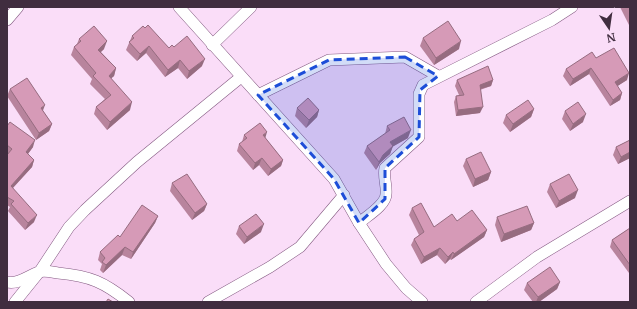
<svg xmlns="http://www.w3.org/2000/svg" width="637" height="309" font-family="Merriweather,serif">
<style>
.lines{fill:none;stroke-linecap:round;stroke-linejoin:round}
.minor-casing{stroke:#845a82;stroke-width:12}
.minor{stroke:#fff;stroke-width:11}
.wall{fill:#b8849d}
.shaded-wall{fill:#966c80}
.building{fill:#d69ab7;stroke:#966c80}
.marked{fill:#1d4ed8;fill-opacity:0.2;stroke:#1d4ed8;stroke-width:3;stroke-dasharray:8 5;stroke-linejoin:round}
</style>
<rect width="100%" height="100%" fill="#faddf8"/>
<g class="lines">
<defs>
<g id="minor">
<polyline points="179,7 334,179 359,223 386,264 406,288 422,302"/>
<polyline points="7,20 18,7"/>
<polyline points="212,45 251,7"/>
<polyline points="258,95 329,60 405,57 438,76"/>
<path d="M359 223C367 216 386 205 386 194 387 185 383 177 385 168L419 137V94L423 85 552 20 572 7"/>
<path d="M7 282C18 285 29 275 39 272 44 270 52 272 58 273 90 276 104 282 129 302"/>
<polyline points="15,302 40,271 69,227 85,210 137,162 241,77"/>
<polyline points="208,302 270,267 300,247 344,195"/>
<polyline points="476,302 537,257 630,201"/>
</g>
</defs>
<!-- minor casing -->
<use href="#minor" class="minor-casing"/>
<!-- minor -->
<use href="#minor" class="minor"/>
</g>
<!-- wall -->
<g class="wall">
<polygon points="620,7 630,7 630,27"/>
<polygon points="145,28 169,48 174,47 202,66 187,79 178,68 165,77 146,53 137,61 126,50 132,36"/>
<polygon points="423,38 459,49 434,65 420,46"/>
<polygon points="79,39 104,49 101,52 116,68 114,76 111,78 130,110 107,130 94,114 96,107 105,99 90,84 92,79 71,55 74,47 77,44"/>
<polygon points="596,58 627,80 617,86 622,93 620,100 610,106 589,74 570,86 563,76 566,69"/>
<polygon points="457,80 493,80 491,86 480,90 480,113 456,116 454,102 456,96 459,95 455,86"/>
<polygon points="10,89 43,111 52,124 49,131 36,140 7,96"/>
<polygon points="297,108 319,110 317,117 306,128 295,116"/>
<polygon points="534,109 531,117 510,132 503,123 506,115"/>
<polygon points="565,111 583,122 570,131 562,119"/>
<polygon points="7,126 33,147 28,154 34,160 32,167 13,188 34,222 25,230 8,211 10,207 7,205 7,155 8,155 7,154"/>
<polygon points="387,126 408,138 393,146 390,154 380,163 376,170 364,153 367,146 385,134"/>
<polygon points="244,135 265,138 283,160 281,166 268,176 259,165 253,170 237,151 239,144 242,142"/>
<polygon points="630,140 630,158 618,164 613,155 616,147"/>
<polygon points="466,159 491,172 488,180 473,187 463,166"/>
<polygon points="172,183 207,204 204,211 192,220 170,191"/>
<polygon points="550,184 575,198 556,208 547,192"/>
<polygon points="412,208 434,227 457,221 487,230 484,237 451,260 450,259 445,264 437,255 421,264 411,245 414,239 419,235 409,215"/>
<polygon points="158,216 155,223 131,259 122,255 103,273 100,270 102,264 98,260 100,252 120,237"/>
<polygon points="497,217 534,223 531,230 501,242 495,225"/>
<polygon points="239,226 261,232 244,244 236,234"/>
<polygon points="630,228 630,272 629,273 610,247 612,240"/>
<polygon points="560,282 557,289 539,302 533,302 524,290 527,283"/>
</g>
<!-- shaded-wall -->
<g class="shaded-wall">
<polygon points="107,41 104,49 95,57 98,50"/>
<polygon points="461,41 459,49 434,65 436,58"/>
<polygon points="149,46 146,53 137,61 140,54"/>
<polygon points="205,59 202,66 187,79 189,71"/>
<polygon points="180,60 178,68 165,77 168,70"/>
<polygon points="116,68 114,76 106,83 109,76"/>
<polygon points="591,68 589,74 570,86 573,79"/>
<polygon points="629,73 627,80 613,89 615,82"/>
<polygon points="493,80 491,86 477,90 480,85"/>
<polygon points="622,93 620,100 610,106 613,100"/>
<polygon points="132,102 130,110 107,130 110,122"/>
<polygon points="45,105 42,113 41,108"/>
<polygon points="483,107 480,113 456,116 458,110"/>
<polygon points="534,109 531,117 510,132 513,124"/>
<polygon points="319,110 317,117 306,128 309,120"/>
<polygon points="586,114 583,122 570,131 573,124"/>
<polygon points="52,124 49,131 36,140 39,133"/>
<polygon points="411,130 408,138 387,150 390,142"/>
<polygon points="267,132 265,139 263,135"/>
<polygon points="35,140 33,147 24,159 26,152"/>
<polygon points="393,146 390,154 380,163 376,170 379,162 383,155"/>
<polygon points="630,152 630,158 618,164 621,157"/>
<polygon points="262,158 259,165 253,170 255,163"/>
<polygon points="34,160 32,167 8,193 11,186"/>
<polygon points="283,160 281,166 268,176 271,169"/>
<polygon points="491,172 488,180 473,187 475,179"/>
<polygon points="578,190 575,198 556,208 559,201"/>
<polygon points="207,204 204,211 192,220 195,213"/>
<polygon points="37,215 34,222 25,230 28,223"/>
<polygon points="158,216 155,223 131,259 133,252"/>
<polygon points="534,223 531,230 501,242 504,234"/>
<polygon points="264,224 261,232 244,244 247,237"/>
<polygon points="487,230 484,237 451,260 454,254"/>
<polygon points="125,247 122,255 103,273 106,265"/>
<polygon points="440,248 437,255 421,264 424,257"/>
<polygon points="453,252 450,259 445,264 448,257"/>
<polygon points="560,282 557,289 539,302 536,302 538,297"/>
</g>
<!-- building -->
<g class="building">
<polygon points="448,21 461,41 436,58 423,38"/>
<polygon points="148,25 169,48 172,45 174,47 187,36 205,59 189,71 180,60 168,70 149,46 140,54 129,42 134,38 132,36 143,26 145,28"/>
<polygon points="94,26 107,41 98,50 116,68 109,76 132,102 110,122 96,107 111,95 93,76 96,73 74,47 81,41 79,39"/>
<polygon points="614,48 629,73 615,82 622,93 613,100 591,68 573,79 566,69 592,52 596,58"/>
<polygon points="488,66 493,80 480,85 483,107 458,110 456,96 464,95 457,80"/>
<polygon points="27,78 45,105 41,108 52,124 39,133 10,89"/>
<polygon points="308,98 319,110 309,120 297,108"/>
<polygon points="528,100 534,109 513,124 506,115"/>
<polygon points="578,102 586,114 573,124 565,111"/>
<polygon points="404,117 411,130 390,142 393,146 383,155 379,162 367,146 390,130 387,126"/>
<polygon points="10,122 35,140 26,152 34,160 11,186 37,215 28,223 11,204 14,201 7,197 7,155 12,149 7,145 7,126"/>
<polygon points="260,123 267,132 263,135 283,160 271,169 262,158 255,163 239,144 247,138 244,135"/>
<polygon points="630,140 630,152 621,157 616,147"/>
<polygon points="481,152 491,172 475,179 466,159"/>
<polygon points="187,174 207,204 195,213 172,183"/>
<polygon points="569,174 578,190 559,201 550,184"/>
<polygon points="421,203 434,227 452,214 457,221 472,210 487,230 454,254 453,252 448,257 440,248 424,257 414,239 424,232 412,208"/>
<polygon points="142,205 158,216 133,252 125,247 106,265 102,262 105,258 100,252 118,235 120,237"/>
<polygon points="527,206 534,223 504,234 497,217"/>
<polygon points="256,214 264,224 247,237 239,226"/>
<polygon points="630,228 630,265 612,240"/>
<polygon points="550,267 560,282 538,297 527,283"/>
<polygon points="108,299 113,302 106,302"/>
</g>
<!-- marked area -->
<path class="marked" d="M405 57 438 76 420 90 419 137 385 168V199L359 223 334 179 258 95 329 60Z"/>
<!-- border -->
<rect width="637" height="309" fill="none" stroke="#402d3f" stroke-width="16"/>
<!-- north arrow -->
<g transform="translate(609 28) rotate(167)" stroke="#faddf8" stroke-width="3" paint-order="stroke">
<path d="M0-3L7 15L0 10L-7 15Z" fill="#402d3f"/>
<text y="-6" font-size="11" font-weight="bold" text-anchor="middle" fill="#402d3f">N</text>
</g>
</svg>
